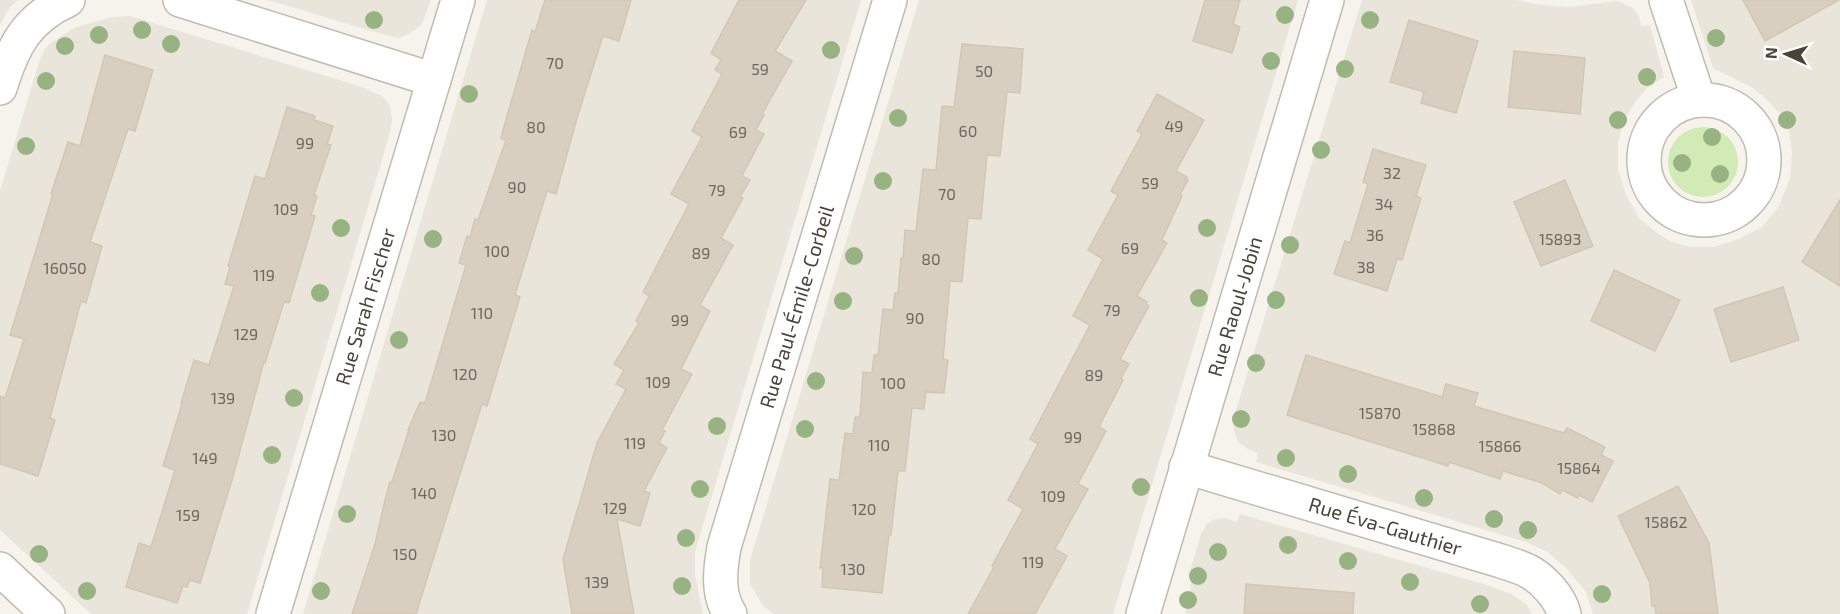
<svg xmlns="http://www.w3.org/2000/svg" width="1840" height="614" font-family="'Exo 2',sans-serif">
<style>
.residential{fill:#eae5da}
.green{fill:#d2eab5}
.building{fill:#d8cfc1;stroke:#d3c7b4;stroke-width:1.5}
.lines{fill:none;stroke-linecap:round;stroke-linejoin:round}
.minor-casing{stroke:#c2bbae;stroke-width:36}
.minor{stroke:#fff;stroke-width:33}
.tree{fill:#97b381}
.labels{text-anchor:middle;stroke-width:4.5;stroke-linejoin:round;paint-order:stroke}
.number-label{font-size:16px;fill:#6e675b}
.street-label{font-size:20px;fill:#4b4439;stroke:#fff}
</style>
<rect width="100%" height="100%" fill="#f6f3ec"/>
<!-- residential -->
<g class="residential">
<polygon points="0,0 18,0 10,7 0,24"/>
<polygon points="268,0 431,0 422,24 412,32 400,38 388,36"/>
<polygon points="487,0 861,0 695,552 695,575 703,614 303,614"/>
<polygon points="919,0 1298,0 1113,614 774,614 763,606 750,584 750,560"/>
<polygon points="1362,0 1515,0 1542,5 1569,7 1617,1 1633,8 1639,16 1641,26 1650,25 1664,77 1647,88 1636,101 1624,120 1618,143 1618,169 1626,195 1639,218 1657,233 1672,242 1691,247 1714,247 1739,239 1762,227 1779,206 1790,178 1792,152 1789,132 1781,115 1767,100 1753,88 1713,68 1691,0 1840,0 1840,614 1593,614 1586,592 1567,569 1549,553 1526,542 1256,462 1258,453 1248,449 1238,442 1234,431 1233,420"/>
<polygon points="130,16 362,87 384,97 390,107 392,119 390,133 247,614 91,614 0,530 0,191 40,59 45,49 52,42 76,27 113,17"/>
<polygon points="1240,514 1490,586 1511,594 1527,605 1532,614 1185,614 1191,591 1190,571 1201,534 1207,524 1215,519 1225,518 1237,522"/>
</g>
<!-- green -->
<circle class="green" cx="1703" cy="162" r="35"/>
<!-- building -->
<g class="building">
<polygon points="545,0 631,0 619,41 603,36 577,118 556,194 547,191 515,295 520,297 512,323 487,406 482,404 416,614 352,614 375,544 385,500 390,482 392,482 409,430 408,430 420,402 425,403 466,265 459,263 467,236 470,237 475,219 478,220 506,140 501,138 505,123 532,30 535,32"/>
<polygon points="739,0 806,0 775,51 792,61 762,114 764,115 756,130 764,134 742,176 750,180 740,197 743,198 721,238 733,245 700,305 710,311 681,369 692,374 662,430 665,431 659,443 667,448 644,491 650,493 640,526 617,519 634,614 572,614 563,559 597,443 626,389 616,384 624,370 614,364 639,323 636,321 649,296 643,292 689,204 671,194 702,137 692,131 722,74 715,70 721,60 711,53"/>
<polygon points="1205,0 1240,0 1233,24 1240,27 1232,53 1193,41"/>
<polygon points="1743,0 1839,0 1765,41"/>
<polygon points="1409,20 1478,41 1456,113 1421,103 1424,92 1390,82"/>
<polygon points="962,44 1023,49 1020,93 1007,92 1000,156 987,155 981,219 968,218 962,282 950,281 943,359 948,360 944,393 926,392 924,409 912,408 905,471 898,471 891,535 889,535 882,593 822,587 823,568 820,568 830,479 839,480 845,433 853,434 855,417 860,417 863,372 872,373 874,355 878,355 883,309 893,310 895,293 898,293 901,258 903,258 905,230 916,231 923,169 936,170 942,106 954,107"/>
<polygon points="1514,51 1585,58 1580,114 1508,107"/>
<polygon points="105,55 153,70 135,131 128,129 90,242 102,246 86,303 81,301 50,418 55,420 38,476 0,464 0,396 5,398 24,339 10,335 53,194 51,194 68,142 80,146"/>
<polygon points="1157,94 1204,120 1176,171 1187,177 1185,179 1188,180 1180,195 1182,196 1162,240 1167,243 1137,296 1147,302 1146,304 1149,306 1120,359 1129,364 1121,378 1123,380 1099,427 1106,431 1078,484 1088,489 1055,549 1067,556 1035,614 968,614 994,567 992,566 1023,509 1008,500 1038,444 1030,439 1090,325 1073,316 1103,259 1088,250 1118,195 1111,191 1142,134 1137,131"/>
<polygon points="287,107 315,116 314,120 333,126 327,144 331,145 314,195 317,196 311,215 315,216 289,303 284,302 265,363 264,362 232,480 200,583 190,580 187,587 183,586 177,603 126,587 139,543 151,547 175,470 163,466 182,404 181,403 194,360 209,365 234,286 225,284 230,267 228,266 255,176 265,179"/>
<polygon points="1373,149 1426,165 1416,196 1421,198 1402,260 1397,259 1387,291 1334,274 1345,241 1350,243 1368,184 1363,182"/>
<polygon points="1565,180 1593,246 1541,266 1514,202"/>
<polygon points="1840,200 1840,286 1802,262"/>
<polygon points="1614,270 1680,300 1655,351 1591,321"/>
<polygon points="1783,287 1799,340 1731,362 1714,309"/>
<polygon points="1306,355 1442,397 1446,384 1478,393 1474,406 1564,433 1567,428 1605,447 1601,455 1613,461 1592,502 1579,495 1578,498 1562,490 1560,494 1542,483 1503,471 1500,479 1449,462 1448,466 1308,422 1287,415"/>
<polygon points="1678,486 1709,543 1718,614 1656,614 1655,606 1652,606 1650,583 1618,516"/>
<polygon points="1246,584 1354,593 1353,614 1244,614"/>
</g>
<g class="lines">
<defs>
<g id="minor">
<polyline points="180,0 434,80"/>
<polyline points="1666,0 1699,100"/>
<path d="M0 88C13 46 26 19 68 0"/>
<circle cx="1704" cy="160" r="60"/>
<path id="s1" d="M1186 467 1501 561C1510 564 1520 567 1528 571 1543 579 1560 597 1564 614"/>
<polyline points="0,569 48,614"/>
<path id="s2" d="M273 614 458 0"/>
<path id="s3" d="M730 614C717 594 720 570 724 547L890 0"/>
<path id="s4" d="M1143 614 1327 0"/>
</g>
</defs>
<!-- minor casing -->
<use href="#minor" class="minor-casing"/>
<!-- minor -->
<use href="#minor" class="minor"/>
</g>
<!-- trees -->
<g class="tree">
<circle cx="1285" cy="15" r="9"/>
<circle cx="374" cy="20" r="9"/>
<circle cx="1370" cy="20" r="9"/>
<circle cx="142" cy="30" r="9"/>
<circle cx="99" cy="35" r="9"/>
<circle cx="1716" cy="38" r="9"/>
<circle cx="171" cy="44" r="9"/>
<circle cx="65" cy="46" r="9"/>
<circle cx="831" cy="50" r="9"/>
<circle cx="1271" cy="61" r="9"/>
<circle cx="1345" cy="69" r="9"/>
<circle cx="1647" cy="77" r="9"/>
<circle cx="46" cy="81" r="9"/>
<circle cx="469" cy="94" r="9"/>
<circle cx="898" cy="118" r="9"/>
<circle cx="1618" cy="120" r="9"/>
<circle cx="1787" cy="120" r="9"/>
<circle cx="1712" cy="137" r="9"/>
<circle cx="26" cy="146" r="9"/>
<circle cx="1321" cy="150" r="9"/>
<circle cx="1682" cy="163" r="9"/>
<circle cx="1720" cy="174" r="9"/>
<circle cx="883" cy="181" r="9"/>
<circle cx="341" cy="228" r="9"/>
<circle cx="1207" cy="228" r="9"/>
<circle cx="433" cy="239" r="9"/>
<circle cx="1290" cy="245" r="9"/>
<circle cx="854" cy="256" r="9"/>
<circle cx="320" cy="293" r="9"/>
<circle cx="1199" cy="298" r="9"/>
<circle cx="1276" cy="300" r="9"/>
<circle cx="843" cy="301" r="9"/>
<circle cx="399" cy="340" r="9"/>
<circle cx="1256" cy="363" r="9"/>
<circle cx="816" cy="381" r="9"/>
<circle cx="294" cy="398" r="9"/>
<circle cx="1241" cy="419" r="9"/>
<circle cx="717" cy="426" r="9"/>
<circle cx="805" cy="429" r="9"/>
<circle cx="272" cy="455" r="9"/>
<circle cx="1286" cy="458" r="9"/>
<circle cx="1348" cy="474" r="9"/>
<circle cx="1141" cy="487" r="9"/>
<circle cx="700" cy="489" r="9"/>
<circle cx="1424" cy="498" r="9"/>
<circle cx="347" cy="514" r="9"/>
<circle cx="1494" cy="519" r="9"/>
<circle cx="1528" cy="530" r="9"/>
<circle cx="686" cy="538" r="9"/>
<circle cx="1288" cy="545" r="9"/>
<circle cx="1218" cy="552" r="9"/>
<circle cx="39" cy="554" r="9"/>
<circle cx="1348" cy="561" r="9"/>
<circle cx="1198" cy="576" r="9"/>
<circle cx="1410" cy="582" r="9"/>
<circle cx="682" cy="586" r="9"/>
<circle cx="87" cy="591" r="9"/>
<circle cx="321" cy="591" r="9"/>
<circle cx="1602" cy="594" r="9"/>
<circle cx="1188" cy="600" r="9"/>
<circle cx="1480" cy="604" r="9"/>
</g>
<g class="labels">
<!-- number labels -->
<g class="number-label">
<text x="555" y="69">70</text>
<text x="760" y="75">59</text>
<text x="984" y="77">50</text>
<text x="1174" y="132">49</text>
<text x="536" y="133">80</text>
<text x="968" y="137">60</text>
<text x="738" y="138">69</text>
<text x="305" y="149">99</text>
<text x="1392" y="179">32</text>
<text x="1150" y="189">59</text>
<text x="517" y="193">90</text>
<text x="717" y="196">79</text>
<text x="947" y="200">70</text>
<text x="1384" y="210">34</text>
<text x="286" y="215">109</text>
<text x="1375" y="241">36</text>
<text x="1560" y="245">15893</text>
<text x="1130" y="254">69</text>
<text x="497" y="257">100</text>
<text x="701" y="259">89</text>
<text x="931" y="265">80</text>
<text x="1366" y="273">38</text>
<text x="65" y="274">16050</text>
<text x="264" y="281">119</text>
<text x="1112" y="316">79</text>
<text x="482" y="319">110</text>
<text x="915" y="324">90</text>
<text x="680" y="326">99</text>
<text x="246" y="340">129</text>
<text x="465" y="380">120</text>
<text x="1094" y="381">89</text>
<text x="658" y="388">109</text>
<text x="893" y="389">100</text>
<text x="223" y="404">139</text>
<text x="1380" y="419">15870</text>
<text x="1434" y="435">15868</text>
<text x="444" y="441">130</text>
<text x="1073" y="443">99</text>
<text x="635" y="449">119</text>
<text x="879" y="451">110</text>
<text x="1500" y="452">15866</text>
<text x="205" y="464">149</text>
<text x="1579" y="474">15864</text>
<text x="424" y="499">140</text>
<text x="1053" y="502">109</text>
<text x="615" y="514">129</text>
<text x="864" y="515">120</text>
<text x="188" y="521">159</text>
<text x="1666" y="528">15862</text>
<text x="405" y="560">150</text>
<text x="1033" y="568">119</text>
<text x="853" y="575">130</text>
<text x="597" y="588">139</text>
</g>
<!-- street labels -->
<g class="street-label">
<text dy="7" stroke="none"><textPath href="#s2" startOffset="321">Rue Sarah Fischer</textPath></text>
<text dy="7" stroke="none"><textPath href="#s3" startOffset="320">Rue Paul-Émile-Corbeil</textPath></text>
<text dy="7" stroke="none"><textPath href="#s4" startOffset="321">Rue Raoul-Jobin</textPath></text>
<text dy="7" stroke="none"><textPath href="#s1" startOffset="208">Rue Éva-Gauthier</textPath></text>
</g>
</g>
<!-- north arrow -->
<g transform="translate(1786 54) rotate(274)" stroke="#ffffff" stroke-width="4.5" paint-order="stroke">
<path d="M0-4.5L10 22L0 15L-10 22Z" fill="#4b4439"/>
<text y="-9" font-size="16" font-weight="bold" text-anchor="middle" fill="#4b4439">N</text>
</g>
</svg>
